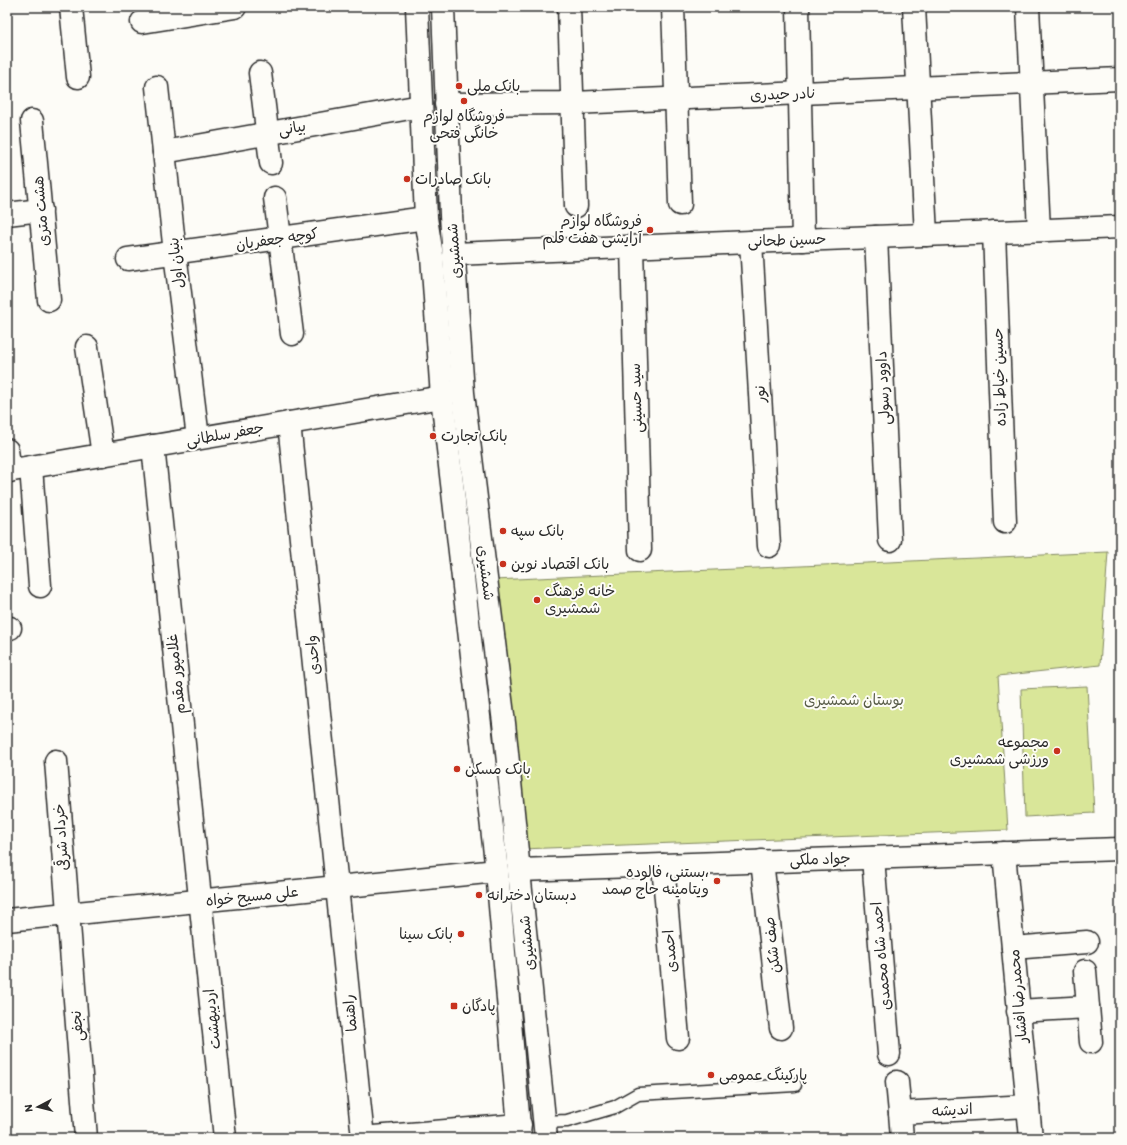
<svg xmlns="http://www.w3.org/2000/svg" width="1127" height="1145" font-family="Itim,'Playpen Sans Arabic',sans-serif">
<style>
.green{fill:#d9e699;stroke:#828862}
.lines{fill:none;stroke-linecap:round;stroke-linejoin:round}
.service-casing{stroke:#2b2b2b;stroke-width:15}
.minor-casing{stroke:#2b2b2b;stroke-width:25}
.tertiary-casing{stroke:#2b2b2b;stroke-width:25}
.secondary-casing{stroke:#2b2b2b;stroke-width:25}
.service{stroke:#fdfcf7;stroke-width:12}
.minor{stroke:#fdfcf7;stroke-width:22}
.tertiary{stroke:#fdfcf7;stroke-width:22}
.secondary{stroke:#fdfcf7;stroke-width:22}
.poi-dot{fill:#c8321e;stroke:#fdfcf7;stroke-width:1.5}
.labels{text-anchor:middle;stroke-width:4;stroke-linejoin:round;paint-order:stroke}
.poi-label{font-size:15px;fill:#2b2b2b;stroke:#fdfcf7;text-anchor:start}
.street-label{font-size:15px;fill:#2b2b2b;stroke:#fdfcf7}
.park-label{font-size:15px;fill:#565a46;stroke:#fdfcf7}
</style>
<rect width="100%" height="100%" fill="#fdfcf7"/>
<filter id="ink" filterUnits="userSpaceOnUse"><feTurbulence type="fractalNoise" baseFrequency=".025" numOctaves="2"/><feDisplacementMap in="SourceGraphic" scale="8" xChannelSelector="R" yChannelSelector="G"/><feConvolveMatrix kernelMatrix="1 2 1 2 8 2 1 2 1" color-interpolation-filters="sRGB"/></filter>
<g filter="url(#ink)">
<!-- green -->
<g class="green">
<polygon points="1108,552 1100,665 998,676 1008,830 522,849 494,580"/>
<polygon points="1087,686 1094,813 1025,817 1021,689"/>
</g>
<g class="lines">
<defs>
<polyline id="service" points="545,1122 567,1121 615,1107 638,1094 795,1085"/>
<g id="minor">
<polyline points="71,7 78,77"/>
<polyline points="569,7 576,206"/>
<polyline points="673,7 680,204"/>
<polyline points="798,7 803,240"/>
<polyline points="914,7 926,235"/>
<polyline points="1028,7 1039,230"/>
<polyline points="142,22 235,7"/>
<polyline points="260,73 271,163"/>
<polyline points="157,87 175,253 198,438"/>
<polyline points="446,104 573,103 1120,79"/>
<polyline points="32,121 49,300"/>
<polyline points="164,152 421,106"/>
<polyline points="275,198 292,334"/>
<polyline points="7,214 41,210"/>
<polyline points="994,232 1005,522"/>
<polyline points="876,237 890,540"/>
<polyline points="751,242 769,546"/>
<polyline points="632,247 640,550"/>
<polyline points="128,259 426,218"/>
<polyline points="87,347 103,455"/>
<polyline points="289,423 363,1138"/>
<polyline points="153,446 225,1138"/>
<polyline points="7,450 10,471"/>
<polyline points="31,467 40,586"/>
<polyline points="7,471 442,397"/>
<polyline points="7,629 10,628"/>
<polyline points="56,761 86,1138"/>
<polyline points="1004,853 1031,1138"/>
<polyline points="873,858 889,1054"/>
<polyline points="762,861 781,1028"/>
<polyline points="663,865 678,1038"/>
<polyline points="7,920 497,871"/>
<polyline points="1013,948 1087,942"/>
<polyline points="1085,971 1091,1042"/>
<polyline points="1018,1011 1088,1007"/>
<polyline points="897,1082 900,1113"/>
<polyline points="361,1138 520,1125"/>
<polyline points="902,1138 900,1113 1028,1106"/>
</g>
<g id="tertiary">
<polyline points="454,254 1120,227"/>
<polyline points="520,870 1120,849"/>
</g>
<g id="secondary">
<polyline points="417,7 426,218 432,256 442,397 497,871 520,1138"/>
<polyline points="443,7 451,215 463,393 504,723 546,1138"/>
</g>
</defs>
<!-- service casing -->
<use href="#service" class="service-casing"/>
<!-- minor casing -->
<use href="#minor" class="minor-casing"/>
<!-- tertiary casing -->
<use href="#tertiary" class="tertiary-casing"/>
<!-- secondary casing -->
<use href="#secondary" class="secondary-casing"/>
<!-- service -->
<use href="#service" class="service"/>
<!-- minor -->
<use href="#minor" class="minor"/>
<!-- tertiary -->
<use href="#tertiary" class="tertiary"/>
<!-- secondary -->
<use href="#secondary" class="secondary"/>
</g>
</g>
<!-- markers -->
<g class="poi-dot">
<circle cx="459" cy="86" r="4"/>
<circle cx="464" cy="101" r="4"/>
<circle cx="407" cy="179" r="4"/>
<circle cx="650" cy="230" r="4"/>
<circle cx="433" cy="436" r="4"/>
<circle cx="503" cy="531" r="4"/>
<circle cx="503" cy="564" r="4"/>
<circle cx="537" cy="600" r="4"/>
<circle cx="1057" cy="751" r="4"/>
<circle cx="457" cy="769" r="4"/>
<circle cx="717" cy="881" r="4"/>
<circle cx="479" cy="895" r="4"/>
<circle cx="461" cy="934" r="4"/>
<rect x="450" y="1002" width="8" height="8" rx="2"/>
<circle cx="711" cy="1075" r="4"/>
</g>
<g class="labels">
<!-- poi labels -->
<g class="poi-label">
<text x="467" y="91">بانک ملی</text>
<text x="464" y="121" text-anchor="middle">فروشگاه لوازم<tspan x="464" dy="17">خانگی فتحی</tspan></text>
<text x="415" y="184">بانک صادرات</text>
<text x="642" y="226" text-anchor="end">فروشگاه لوازم<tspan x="642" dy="17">آرایشی هفت قلم</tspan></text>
<text x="441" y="441">بانک تجارت</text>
<text x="511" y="536">بانک سپه</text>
<text x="511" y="569">بانک اقتصاد نوین</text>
<text x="545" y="596">خانه فرهنگ<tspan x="545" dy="17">شمشیری</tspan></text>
<text x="1049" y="747" text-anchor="end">مجموعه<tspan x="1049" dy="17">ورزشی شمشیری</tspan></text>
<text x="465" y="774">بانک مسکن</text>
<text x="709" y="877" text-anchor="end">بستنی، فالوده،<tspan x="709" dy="17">ویتامینه حاج صمد</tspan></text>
<text x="487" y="900">دبستان دخترانه</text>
<text x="453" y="939" text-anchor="end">بانک سینا</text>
<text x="462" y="1011">پادگان</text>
<text x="719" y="1080">پارکینگ عمومی</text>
</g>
<!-- street labels -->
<g class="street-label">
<text transform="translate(783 94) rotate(-2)" y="5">نادر حیدری</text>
<text transform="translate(292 128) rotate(-10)" y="5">بیانی</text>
<text transform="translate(41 211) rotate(-95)" y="5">هشت متری</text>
<text transform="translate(277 239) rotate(-8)" y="5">کوچه جعفریان</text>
<text transform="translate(787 240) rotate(-2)" y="5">حسین طحانی</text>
<text transform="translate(454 251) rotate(-94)" y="5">شمشیری</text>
<text transform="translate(176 263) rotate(-97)" y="5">بنیان اول</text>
<text transform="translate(999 377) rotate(-92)" y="5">حسین خیاط زاده</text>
<text transform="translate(883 388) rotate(-93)" y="5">داوود رسولی</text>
<text transform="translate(760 394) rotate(-93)" y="5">نور</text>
<text transform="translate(636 398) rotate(-92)" y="5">سید حسینی</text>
<text transform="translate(225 434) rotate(-10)" y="5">جعفر سلطانی</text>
<text transform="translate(486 573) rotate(83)" y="5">شمشیری</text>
<text transform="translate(313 655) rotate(-96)" y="5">واحدی</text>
<text transform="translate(176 674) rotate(-96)" y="5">غلامپور مقدم</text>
<text transform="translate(61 837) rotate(-94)" y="5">خرداد شرقی</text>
<text transform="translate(820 859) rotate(-2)" y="5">جواد ملکی</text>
<text transform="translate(252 896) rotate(-6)" y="5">علی مسیح خواه</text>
<text transform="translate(527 943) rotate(-96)" y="5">شمشیری</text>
<text transform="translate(772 945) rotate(-96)" y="5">صف شکن</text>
<text transform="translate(670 951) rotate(-95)" y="5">احمدی</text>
<text transform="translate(881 956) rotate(-95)" y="5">احمد شاه محمدی</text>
<text transform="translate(1018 996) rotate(-95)" y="5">محمدرضا افشار</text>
<text transform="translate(350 1013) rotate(-96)" y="5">راهنما</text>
<text transform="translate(212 1019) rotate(-96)" y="5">اردیبهشت</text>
<text transform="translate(77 1026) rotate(-95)" y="5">نجفی</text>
<text transform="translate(952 1110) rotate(-3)" y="5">اندیشه</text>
</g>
<!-- park labels -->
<g class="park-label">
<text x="854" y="705">بوستان شمشیری</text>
</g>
</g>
<!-- margin -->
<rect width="1127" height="1145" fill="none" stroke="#fdfcf7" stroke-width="24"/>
<rect x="12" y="12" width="1103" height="1121" fill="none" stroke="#2b2b2b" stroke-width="1.5" filter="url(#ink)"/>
<!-- north arrow -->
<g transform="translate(38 1107) rotate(263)" stroke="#fdfcf7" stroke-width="3" paint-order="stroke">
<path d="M0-3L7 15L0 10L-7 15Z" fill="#2b2b2b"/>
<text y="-6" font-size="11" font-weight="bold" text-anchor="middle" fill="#2b2b2b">N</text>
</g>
</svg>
